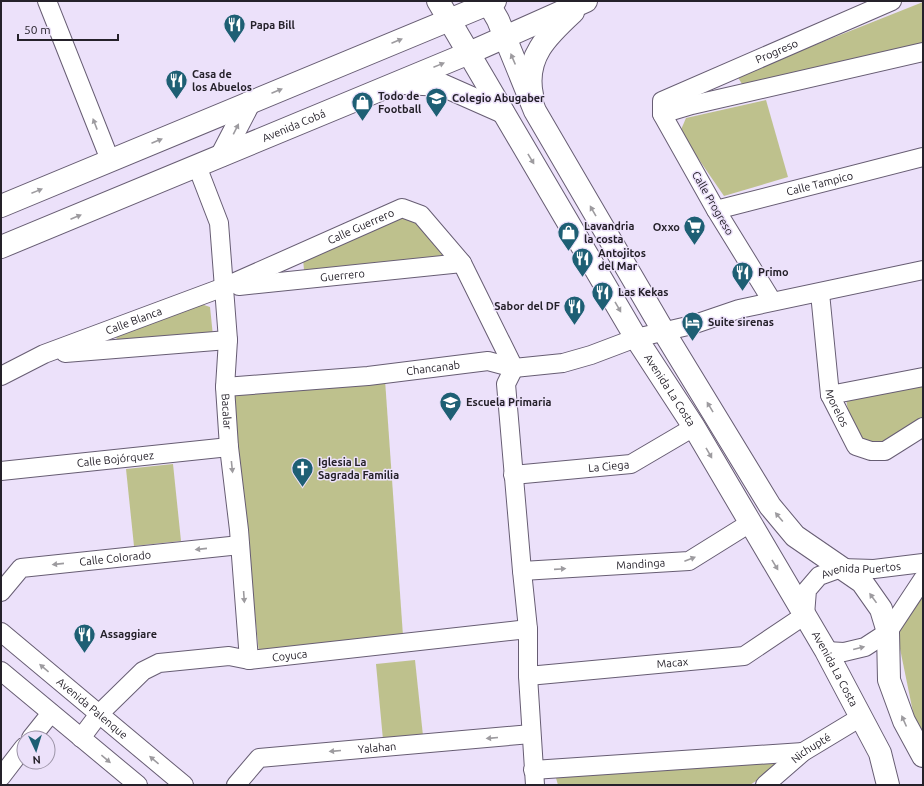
<svg xmlns="http://www.w3.org/2000/svg" width="924" height="786" font-family="Ubuntu,sans-serif">
<style>
.green{fill:#bec18d}
.lines{fill:none;stroke-linecap:round;stroke-linejoin:round}
.minor-casing{stroke:#675d73;stroke-width:20}
.major-casing{stroke:#675d73;stroke-width:24}
.minor{stroke:#fff;stroke-width:18}
.major{stroke:#fff;stroke-width:22}
.oneway{fill:#9d9b9f}
.labels{text-anchor:middle;stroke-width:3;stroke-linejoin:round;paint-order:stroke}
.poi-label{font-size:11px;font-weight:bold;fill:#25212a;stroke:#ece1fa;text-anchor:start}
.street-label{font-size:11px;fill:#25212a;stroke:#ece1fa}
</style>
<rect width="100%" height="100%" fill="#ece1fa"/>
<!-- green -->
<g class="green">
<polygon points="923,2 923,45 742,84 737,76"/>
<polygon points="766,100 788,177 724,196 680,132 686,118"/>
<polygon points="409,215 447,253 440,259 321,270 304,270 303,259"/>
<polygon points="201,304 210,307 213,336 119,345 115,334"/>
<polygon points="385,380 403,636 259,653 232,393"/>
<polygon points="923,386 923,420 893,441 879,443 860,440 849,417 846,399"/>
<polygon points="173,464 181,541 134,546 126,469"/>
<polygon points="923,594 923,733 914,717 897,634"/>
<polygon points="415,660 423,736 383,740 376,664"/>
<polygon points="791,757 750,785 558,785 554,771"/>
</g>
<g class="lines">
<defs>
<g id="minor">
<polyline points="47,1 110,160"/>
<polyline points="662,114 692,105 923,52"/>
<path id="s1" d="M197 166 219 223 228 340 225 387 229 447 239 530 249 660"/>
<path id="s2" d="M716 210 923 157"/>
<path id="s3" d="M239 286 462 263"/>
<path id="s4" d="M820 293 830 395 856 446 871 451H885L923 427"/>
<path id="s5" d="M772 301 716 210 662 114V101L892 1"/>
<polyline points="65,353 228,340"/>
<path id="s6" d="M1 376 44 354 224 287 402 208 421 215 462 263 514 368 506 384 522 571 528 629V676L535 785"/>
<path id="s7" d="M225 387 368 376 488 361 514 368 563 363 591 355 636 338 692 325 739 309 923 270"/>
<polyline points="830,395 923,377"/>
<path id="s8" d="M1 471 229 447"/>
<path id="s9" d="M513 475 631 464 694 427"/>
<path id="s10" d="M522 571 689 561 750 523"/>
<path id="s11" d="M1 592 21 568 240 545"/>
<path id="s12" d="M1 632 184 785"/>
<polyline points="826,651 844,652 865,647 888,632 923,579"/>
<polyline points="1,671 138,785"/>
<path id="s13" d="M528 676 744 656 805 615 807 590 819 576 841 568 874 569 923 563"/>
<polyline points="31,738 51,713"/>
<path id="s14" d="M81 738 99 714 143 671 159 663 229 656 249 660 528 629"/>
<polyline points="533,770 803,752"/>
<polyline points="1,777 24,747"/>
<path id="s15" d="M236 785 259 758 531 734"/>
<path id="s16" d="M765 785 803 752 861 717"/>
</g>
<g id="major">
<path id="s17" d="M438 1 636 338 694 427 826 651 880 753 888 785"/>
<polyline points="487,1 498,20 535,111 664,332 770,506 795,536 862,582 881,609 888,632 889,680 904,721 923,756"/>
<polyline points="404,83 442,85 503,112"/>
<path d="M532 95C524 57 548 35 573 12"/>
<polyline points="222,155 249,103"/>
<polyline points="1,206 495,1"/>
<path id="s18" d="M1 247 469 53 586 1"/>
</g>
</defs>
<!-- minor casing -->
<use href="#minor" class="minor-casing"/>
<!-- major casing -->
<use href="#major" class="major-casing"/>
<!-- minor -->
<use href="#minor" class="minor"/>
<!-- major -->
<use href="#major" class="major"/>
</g>
<!-- one-way arrows -->
<defs><path id="oneway-solid" d="M-6-.8H1V-3.2L6.5 0L1 3.2V.8H-6Z"/></defs>
<g class="oneway">
<use href="#oneway-solid" transform="translate(397 41) rotate(-23)"/>
<use href="#oneway-solid" transform="translate(513 59) rotate(-113)"/>
<use href="#oneway-solid" transform="translate(439 65) rotate(-22)"/>
<use href="#oneway-solid" transform="translate(277 91) rotate(-23)"/>
<use href="#oneway-solid" transform="translate(95 124) rotate(-111)"/>
<use href="#oneway-solid" transform="translate(236 129) rotate(-63)"/>
<use href="#oneway-solid" transform="translate(157 141) rotate(-23)"/>
<use href="#oneway-solid" transform="translate(531 159) rotate(59)"/>
<use href="#oneway-solid" transform="translate(37 191) rotate(-22)"/>
<use href="#oneway-solid" transform="translate(593 211) rotate(-120)"/>
<use href="#oneway-solid" transform="translate(76 217) rotate(-23)"/>
<use href="#oneway-solid" transform="translate(618 307) rotate(60)"/>
<use href="#oneway-solid" transform="translate(710 407) rotate(-121)"/>
<use href="#oneway-solid" transform="translate(709 453) rotate(60)"/>
<use href="#oneway-solid" transform="translate(232 467) rotate(84)"/>
<use href="#oneway-solid" transform="translate(779 517) rotate(-130)"/>
<use href="#oneway-solid" transform="translate(201 549) rotate(174)"/>
<use href="#oneway-solid" transform="translate(690 559) rotate(-21)"/>
<use href="#oneway-solid" transform="translate(58 564) rotate(174)"/>
<use href="#oneway-solid" transform="translate(775 565) rotate(59)"/>
<use href="#oneway-solid" transform="translate(560 569) rotate(-4)"/>
<use href="#oneway-solid" transform="translate(244 597) rotate(86)"/>
<use href="#oneway-solid" transform="translate(873 598) rotate(-126)"/>
<use href="#oneway-solid" transform="translate(859 648) rotate(-14)"/>
<use href="#oneway-solid" transform="translate(44 668) rotate(-140)"/>
<use href="#oneway-solid" transform="translate(904 721) rotate(-114)"/>
<use href="#oneway-solid" transform="translate(492 738) rotate(175)"/>
<use href="#oneway-solid" transform="translate(335 751) rotate(175)"/>
<use href="#oneway-solid" transform="translate(106 759) rotate(40)"/>
<use href="#oneway-solid" transform="translate(154 760) rotate(-140)"/>
</g>
<!-- icons -->
<defs>
<symbol id="restaurant-pin" viewBox="-11 -11 22 30"><path d="M0 17L-7.5 6A9.5 9.5 0 1 1 7.5 6Z" fill="#1e5f74" stroke="#ece1fa"/><path d="M-5-6h1v4h1v-4h1v4h1v-4h1v5L-1.5 .5V6h-2V.5L-5-1ZM5-6V6H3V1.5H1.5Q1.5-4 5-6Z" fill="#fff"/></symbol>
<symbol id="school-pin" viewBox="-11 -11 22 30"><path d="M0 17L-7.5 6A9.5 9.5 0 1 1 7.5 6Z" fill="#1e5f74" stroke="#ece1fa"/><path d="M0-5L7-2L0 1L-7-2ZM-4 1L0 2.5L4 1V4Q0 6-4 4Z" fill="#fff"/></symbol>
<symbol id="shop-pin" viewBox="-11 -11 22 30"><path d="M0 17L-7.5 6A9.5 9.5 0 1 1 7.5 6Z" fill="#1e5f74" stroke="#ece1fa"/><path d="M-5-2.5h2.3a2.7 3.5 0 0 1 5.4 0H5L5.5 6h-11ZM-1.5-2.5h3a1.5 2.3 0 0 0-3 0Z" fill="#fff"/></symbol>
<symbol id="supermarket-pin" viewBox="-11 -11 22 30"><path d="M0 17L-7.5 6A9.5 9.5 0 1 1 7.5 6Z" fill="#1e5f74" stroke="#ece1fa"/><path d="M-6-5.5h2.5l.6 2H6L4.5 2H-2.5L-4.4-4H-6ZM-1.5 3.2a1.3 1.3 0 1 0 .1 0ZM3 3.2a1.3 1.3 0 1 0 .1 0Z" fill="#fff"/></symbol>
<symbol id="hotel-pin" viewBox="-11 -11 22 30"><path d="M0 17L-7.5 6A9.5 9.5 0 1 1 7.5 6Z" fill="#1e5f74" stroke="#ece1fa"/><path d="M-6-4.5h1.5V1H6V5H4.5V3h-9V5H-6ZM-4 0a1.8 1.8 0 1 1 3.6 0ZM.5 0V-2.5h3Q6-2.5 6 0Z" fill="#fff"/></symbol>
<symbol id="church-pin" viewBox="-11 -11 22 30"><path d="M0 17L-7.5 6A9.5 9.5 0 1 1 7.5 6Z" fill="#1e5f74" stroke="#ece1fa"/><path d="M-1.2-6h2.4v3.5h3.3v2.4h-3.3V6h-2.4V-.1h-3.3v-2.4h3.3Z" fill="#fff"/></symbol>
</defs>
<g fill-rule="evenodd">
<use href="#restaurant-pin" x="222" y="12" width="25" height="34"/>
<use href="#restaurant-pin" x="164" y="68" width="25" height="34"/>
<use href="#school-pin" x="424" y="86" width="25" height="34"/>
<use href="#shop-pin" x="350" y="90" width="25" height="34"/>
<use href="#supermarket-pin" x="682" y="214" width="25" height="34"/>
<use href="#shop-pin" x="556" y="220" width="25" height="34"/>
<use href="#restaurant-pin" x="570" y="246" width="25" height="34"/>
<use href="#restaurant-pin" x="730" y="260" width="25" height="34"/>
<use href="#restaurant-pin" x="590" y="280" width="25" height="34"/>
<use href="#restaurant-pin" x="562" y="294" width="25" height="34"/>
<use href="#hotel-pin" x="680" y="310" width="25" height="34"/>
<use href="#school-pin" x="438" y="390" width="25" height="34"/>
<use href="#church-pin" x="290" y="456" width="25" height="34"/>
<use href="#restaurant-pin" x="72" y="622" width="25" height="34"/>
</g>
<g class="labels">
<!-- poi labels -->
<g class="poi-label">
<text x="250" y="29">Papa Bill</text>
<text x="192" y="78">Casa de<tspan x="192" dy="13">los Abuelos</tspan></text>
<text x="378" y="100">Todo de<tspan x="378" dy="13">Football</tspan></text>
<text x="452" y="102">Colegio Abugaber</text>
<text x="584" y="230">Lavandria<tspan x="584" dy="13">la costa</tspan></text>
<text x="680" y="231" text-anchor="end">Oxxo</text>
<text x="598" y="257">Antojitos<tspan x="598" dy="13">del Mar</tspan></text>
<text x="758" y="276">Primo</text>
<text x="618" y="296">Las Kekas</text>
<text x="560" y="310" text-anchor="end">Sabor del DF</text>
<text x="708" y="326">Suite sirenas</text>
<text x="466" y="406">Escuela Primaria</text>
<text x="318" y="466">Iglesia La<tspan x="318" dy="13">Sagrada Familia</tspan></text>
<text x="100" y="638">Assaggiare</text>
</g>
<!-- street labels -->
<g class="street-label">
<text dy="4" stroke="none"><textPath href="#s5" startOffset="355">Progreso</textPath></text>
<text dy="4" stroke="none"><textPath href="#s18" startOffset="317">Avenida Cobá</textPath></text>
<text dy="4" stroke="none"><textPath href="#s2" startOffset="107">Calle Tampico</textPath></text>
<text transform="translate(713 203) rotate(60)" y="4">Calle Progreso</text>
<text dy="4" stroke="none"><textPath href="#s6" startOffset="390">Calle Guerrero</textPath></text>
<text dy="4" stroke="none"><textPath href="#s3" startOffset="104">Guerrero</textPath></text>
<text dy="4" stroke="none"><textPath href="#s6" startOffset="144">Calle Blanca</textPath></text>
<text dy="4" stroke="none"><textPath href="#s7" startOffset="209">Chancanab</textPath></text>
<text dy="4" stroke="none"><textPath href="#s17" startOffset="453">Avenida La Costa</textPath></text>
<text dy="4" stroke="none"><textPath href="#s4" startOffset="117">Morelos</textPath></text>
<text dy="4" stroke="none"><textPath href="#s1" startOffset="250">Bacalar</textPath></text>
<text dy="4" stroke="none"><textPath href="#s8" startOffset="115">Calle Bojórquez</textPath></text>
<text dy="4" stroke="none"><textPath href="#s9" startOffset="96">La Ciega</textPath></text>
<text dy="4" stroke="none"><textPath href="#s11" startOffset="126">Calle Colorado</textPath></text>
<text dy="4" stroke="none"><textPath href="#s10" startOffset="119">Mandinga</textPath></text>
<text dy="4" stroke="none"><textPath href="#s13" startOffset="377">Avenida Puertos</textPath></text>
<text dy="4" stroke="none"><textPath href="#s14" startOffset="241">Coyuca</textPath></text>
<text dy="4" stroke="none"><textPath href="#s13" startOffset="145">Macax</textPath></text>
<text dy="4" stroke="none"><textPath href="#s17" startOffset="777">Avenida La Costa</textPath></text>
<text dy="4" stroke="none"><textPath href="#s12" startOffset="119">Avenida Palenque</textPath></text>
<text dy="4" stroke="none"><textPath href="#s15" startOffset="154">Yalahan</textPath></text>
<text dy="4" stroke="none"><textPath href="#s16" startOffset="59">Nichupté</textPath></text>
</g>
</g>
<!-- border -->
<rect width="924" height="786" fill="none" stroke="#25212a" stroke-width="4"/>
<!-- north arrow -->
<g transform="translate(36 750) rotate(176)"><circle r="19" fill="#ece1fa" stroke="#9c94a7"/>
<path d="M0-3L7 15L0 10L-7 15Z" fill="#1e5f74"/>
<text y="-6" font-size="11" font-weight="bold" text-anchor="middle" fill="#25212a">N</text>
</g>
<!-- scale -->
<path d="M18 34v6h100v-6" fill="none" stroke="#25212a" stroke-width="2"/>
<text x="24" y="34" font-size="12" fill="#25212a" stroke="#ece1fa" stroke-width="3" paint-order="stroke">50 m</text>
</svg>
